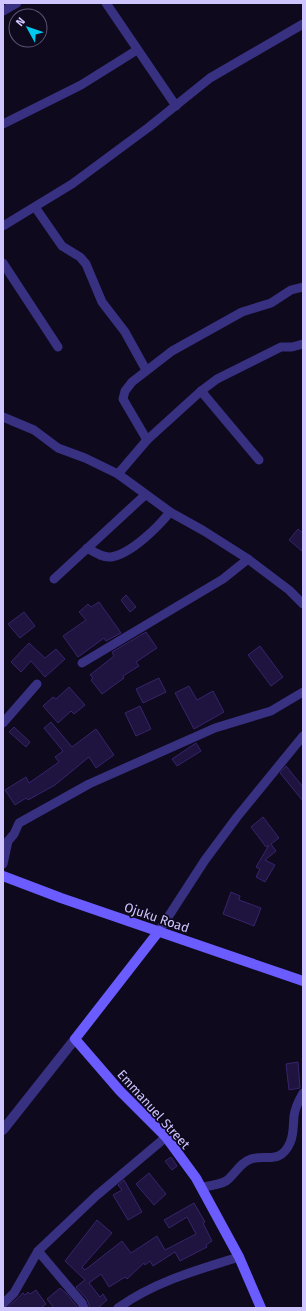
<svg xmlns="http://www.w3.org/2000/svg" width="306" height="1311" viewBox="0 0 306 1311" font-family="'Fira Sans',sans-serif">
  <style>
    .building { fill: #1f143f; stroke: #37246d }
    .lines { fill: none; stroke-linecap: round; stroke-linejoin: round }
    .minor { stroke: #383080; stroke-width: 9 }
    .tertiary { stroke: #383080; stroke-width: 10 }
    .secondary { stroke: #6a5cff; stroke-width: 10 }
    .labels { text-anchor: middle; stroke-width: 3.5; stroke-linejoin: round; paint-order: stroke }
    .street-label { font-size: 13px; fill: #cfc5ff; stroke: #0e091c }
  </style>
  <rect width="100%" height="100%" fill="#0e091c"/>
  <!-- building -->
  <g class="building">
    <polygon points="298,529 303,533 303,552 289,540"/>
    <polygon points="126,595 136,607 130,612 121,600"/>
    <polygon points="99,602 121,633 106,641 104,638 78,657 63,636 86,620 79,612 88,604 91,607"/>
    <polygon points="24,612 35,626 20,638 8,624"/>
    <polygon points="146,632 157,648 136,662 139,666 123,676 124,678 102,694 91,680 93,678 90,675 114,656 112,652"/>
    <polygon points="29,643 45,658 56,649 65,659 45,677 31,661 21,672 11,662"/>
    <polygon points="260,646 283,677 271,686 248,655"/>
    <polygon points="159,678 166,692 143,703 136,689"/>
    <polygon points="189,686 197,700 213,691 224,712 194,729 175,693"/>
    <polygon points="69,687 85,705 74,714 71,711 58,723 43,706 53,697 56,699"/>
    <polygon points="140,706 151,729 136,736 125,713"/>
    <polygon points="51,722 72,747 96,729 114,755 96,768 89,757 55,785 28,800 26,798 15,805 5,790 26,777 29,783 59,762 55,757 63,751 44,728"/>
    <polygon points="14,727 30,742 26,747 9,732"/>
    <polygon points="196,743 201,751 177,766 172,759"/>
    <polygon points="286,766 303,787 303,801 280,773"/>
    <polygon points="263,817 279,838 271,844 276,851 265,860 275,865 265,882 256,877 260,869 256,867 269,845 266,847 251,827"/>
    <polygon points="231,892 240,896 239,900 261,908 254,926 223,914"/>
    <polygon points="298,1062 300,1088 289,1090 286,1064"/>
    <polygon points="171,1157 177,1166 172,1170 165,1161"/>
    <polygon points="149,1173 166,1194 154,1205 136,1184"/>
    <polygon points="124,1180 142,1212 128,1220 113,1195 122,1190 118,1185"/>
    <polygon points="194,1203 205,1222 203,1223 212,1241 206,1245 207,1247 180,1261 175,1252 153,1266 150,1261 145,1265 144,1263 127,1279 125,1277 109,1287 101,1274 89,1283 100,1297 103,1294 107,1300 98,1308 90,1308 87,1299 76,1287 85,1280 65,1261 97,1220 112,1233 82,1267 85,1270 122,1241 131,1253 157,1236 165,1250 196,1234 187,1217 169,1228 164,1220"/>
    <polygon points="60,1288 67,1294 78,1308 54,1308 47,1299"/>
    <polygon points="36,1290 46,1304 41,1308 7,1308 23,1293 25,1295 28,1292 30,1294"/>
  </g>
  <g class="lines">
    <!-- minor -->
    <g class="minor">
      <polyline points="106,3 176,106"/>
      <polyline points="3,11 17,3"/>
      <polyline points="3,124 81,85 137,50"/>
      <polyline points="35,207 62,246 80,257 86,264 102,302 125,332 146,370"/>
      <polyline points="3,226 72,184 149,127 210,78 303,24"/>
      <polyline points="3,263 58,347"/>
      <polyline points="201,391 259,460"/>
      <polyline points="3,417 34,430 58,448 85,458 118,474 170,512 204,531 248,559 289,590 303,604"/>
      <polyline points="147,440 123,399 125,391 132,382 172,351 242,312 271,303 291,290 303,287"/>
      <polyline points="118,474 147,440 201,391 217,379 281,347 292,347 303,344"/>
      <path d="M87 548C94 552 103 558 111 557 131 554 158 527 170 512"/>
      <polyline points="54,579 145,495"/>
      <polyline points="82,663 223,579 248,559"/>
      <polyline points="3,723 37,684"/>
      <polyline points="3,864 8,841 14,834 19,823 89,784 215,728 271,711 303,692"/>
      <polyline points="159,931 205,860 237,817 303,736"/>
      <path d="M202 1187C209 1186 219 1185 226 1181 235 1175 239 1163 251 1159 266 1154 280 1165 290 1143 294 1134 293 1126 294 1116 295 1108 299 1100 303 1093"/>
      <polyline points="3,1304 14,1293 38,1251"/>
      <polyline points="84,1308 82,1303 38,1251 96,1196 166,1137"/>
      <path d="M118 1308C154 1282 197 1270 239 1257"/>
    </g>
    <!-- tertiary -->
    <polyline class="tertiary" points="3,1130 75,1039"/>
    <!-- secondary -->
    <g class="secondary">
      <polyline points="3,876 61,898 303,981"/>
      <polyline points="159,931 75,1039 120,1091 166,1137 196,1178 239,1257 261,1308"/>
    </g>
  </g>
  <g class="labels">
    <!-- street labels -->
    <g class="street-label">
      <text transform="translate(157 917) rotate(19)" y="5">Ojuku Road</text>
      <text transform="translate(154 1109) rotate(48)" y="5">Emmanuel Street</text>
    </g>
  </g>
  <!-- border -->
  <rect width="306" height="1311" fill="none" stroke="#cfc5ff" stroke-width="8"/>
  <!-- north arrow -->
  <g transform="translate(28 28) rotate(310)"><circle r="19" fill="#0e091c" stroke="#5b5477"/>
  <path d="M0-3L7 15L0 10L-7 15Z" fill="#00c9f0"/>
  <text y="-6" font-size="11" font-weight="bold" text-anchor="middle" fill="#cfc5ff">N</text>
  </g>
</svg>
